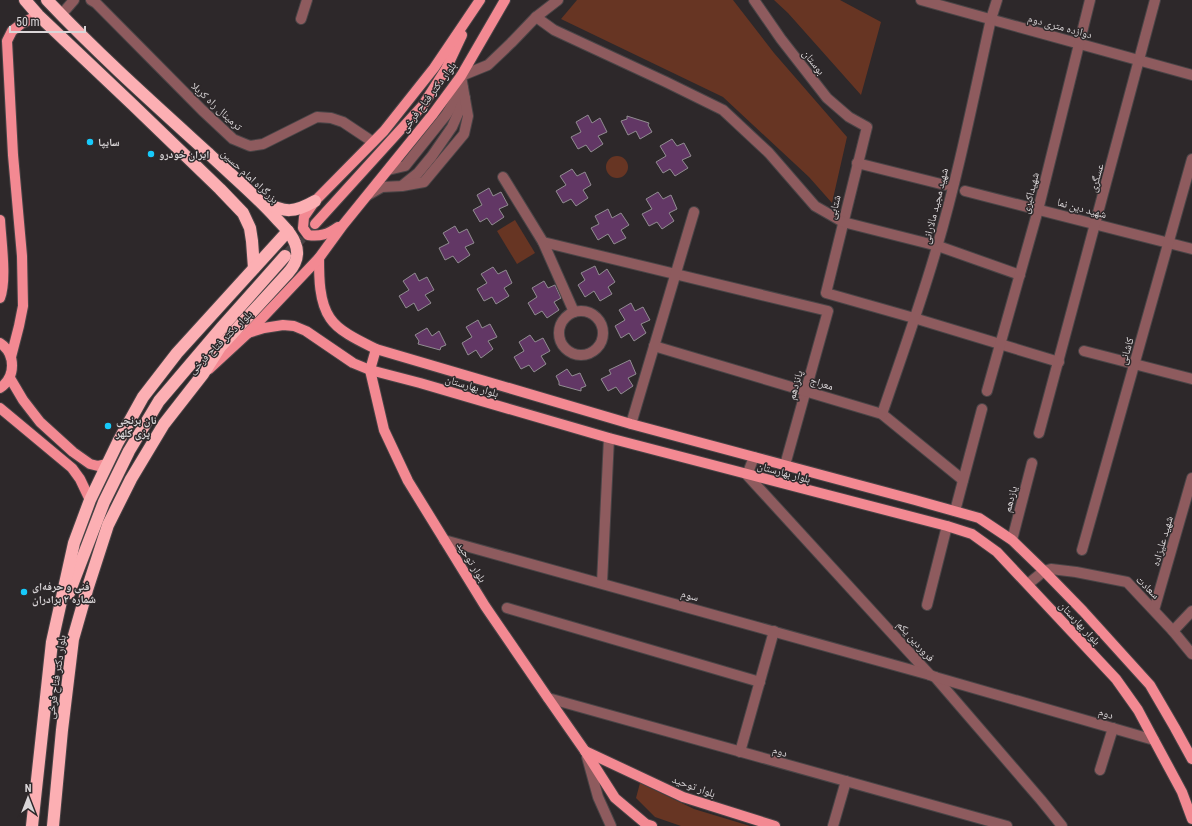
<svg xmlns="http://www.w3.org/2000/svg" width="1192" height="826" viewBox="0 0 1192 826" font-family="'Roboto Condensed','Noto Naskh Arabic',sans-serif">
  <style>
    .green { fill: #673523 }
    .building { fill: #623765; stroke: #918c91 }
    .lines { fill: none; stroke-linecap: round; stroke-linejoin: round }
    .major-tunnel { stroke: #474244; stroke-width: 10; stroke-dasharray: 10 5; stroke-linecap: butt }
    .minor-casing { stroke: #494446; stroke-width: 12 }
    .major-casing { stroke: #494446; stroke-width: 12 }
    .highway-casing { stroke: #494446; stroke-width: 14 }
    .minor { stroke: #8e5b5e; stroke-width: 10 }
    .major { stroke: #f38992; stroke-width: 10 }
    .highway { stroke: #fcafb3; stroke-width: 12 }
    .poi-dot { fill: #17cafb; stroke: #2d282a; stroke-width: 1.5 }
    .labels { text-anchor: middle; stroke-width: 3; stroke-linejoin: round; paint-order: stroke }
    .street-label { font-size: 11px; fill: #dad6d8; stroke: #2d282a }
    .poi-label { font-size: 11px; font-weight: bold; fill: #dad6d8; stroke: #2d282a; text-anchor: start }
  </style>
  <rect width="100%" height="100%" fill="#2d282a"/>
  <!-- green -->
  <g class="green">
    <polygon points="577,0 733,0 774,53 847,137 832,203 809,177 723,97 561,19"/>
    <polygon points="774,0 840,0 881,22 861,95 788,13"/>
    <circle cx="617" cy="167" r="11"/>
    <polygon points="515,220 535,253 517,264 497,231"/>
    <polygon points="640,783 694,809 750,826 681,826 655,817 636,798"/>
  </g>
  <!-- building -->
  <g class="building">
    <polygon points="588,115 592,123 600,118 607,132 598,136 603,144 591,152 586,145 578,149 571,137 581,132 576,122"/>
    <polygon points="627,116 649,123 648,125 652,132 640,139 636,131 628,135 621,121 627,119"/>
    <polygon points="672,139 677,146 684,143 691,156 682,160 688,168 675,176 670,169 663,173 656,162 666,156 660,146"/>
    <polygon points="572,169 577,176 585,172 591,185 583,190 588,198 576,206 571,199 563,203 556,191 566,185 560,176"/>
    <polygon points="489,188 493,196 501,192 508,205 499,209 504,217 492,225 487,218 480,222 473,210 482,205 477,195"/>
    <polygon points="658,192 663,199 671,195 677,209 669,213 674,221 662,229 657,222 649,226 642,214 652,209 646,199"/>
    <polygon points="608,209 612,218 621,213 629,225 621,230 626,238 614,244 608,234 598,240 591,228 599,224 595,216"/>
    <polygon points="455,226 459,233 467,229 474,243 465,247 470,255 458,263 453,256 445,260 439,248 449,243 443,233"/>
    <polygon points="595,266 599,275 607,269 615,282 608,287 612,294 600,301 594,291 585,297 578,285 585,280 581,273"/>
    <polygon points="493,267 498,274 506,270 512,283 504,288 509,296 496,304 492,297 484,301 477,289 487,283 481,274"/>
    <polygon points="415,273 419,281 427,277 434,290 425,295 431,303 418,311 414,303 406,308 399,296 409,290 403,281"/>
    <polygon points="544,281 548,288 555,285 561,298 554,302 559,310 547,318 542,311 535,315 528,303 537,297 532,288"/>
    <polygon points="631,303 635,311 643,307 650,320 641,324 646,333 634,341 629,333 621,338 615,326 625,320 619,310"/>
    <polygon points="478,320 482,328 490,324 497,337 488,341 493,349 481,358 476,350 468,355 462,343 472,337 466,327"/>
    <polygon points="427,328 432,336 439,331 446,345 441,347 440,350 418,344 419,341 415,335"/>
    <polygon points="530,335 535,342 543,338 550,351 541,356 546,364 534,372 529,365 521,369 514,357 524,351 519,342"/>
    <polygon points="630,360 636,374 628,378 633,386 621,394 616,387 608,391 601,379 611,374 609,370"/>
    <polygon points="567,369 572,376 580,373 586,386 581,388 581,391 559,385 559,382 556,376"/>
  </g>
  <g class="lines">
    <!-- major-tunnel -->
    <polyline class="major-tunnel" points="285,256 315,224"/>
    <!-- minor casing -->
    <g class="minor-casing">
      <g id="minor">
        <polyline points="91,0 96,3 202,110 233,139 250,146 263,144 317,117 331,118 343,122 373,142"/>
        <polyline points="754,0 781,39 827,98 849,117 867,127 826,293 914,318 1059,362"/>
        <polyline points="921,0 1192,75"/>
        <polyline points="61,15 74,0"/>
        <polyline points="536,17 554,30 666,82 723,110 769,153 815,206 843,222 938,246 1020,275"/>
        <polyline points="301,19 307,0"/>
        <polyline points="857,163 945,185"/>
        <polyline points="388,170 405,166 446,115 463,88"/>
        <polyline points="503,177 543,242 828,311 785,465"/>
        <polyline points="403,185 418,173 432,156 452,127 465,98"/>
        <polyline points="965,191 1192,249"/>
        <polyline points="368,195 382,187 402,186 424,182 464,134 468,116 461,76 488,65 511,43 536,17 558,0"/>
        <polyline points="543,242 574,312"/>
        <circle cx="581" cy="333" r="22"/>
        <polyline points="654,346 882,414 963,480"/>
        <polyline points="1084,351 1192,379"/>
        <polyline points="987,391 1038,210 1090,0"/>
        <path d="M882 414C901 358 921 303 937 247 959 172 974 95 991 19L997 0"/>
        <polyline points="631,424 694,212"/>
        <polyline points="1039,433 1155,0"/>
        <polyline points="754,457 747,475 930,675 935,677 1041,800 1062,826"/>
        <polyline points="955,511 982,409"/>
        <polyline points="444,540 930,675"/>
        <polyline points="1012,540 1032,463"/>
        <polyline points="1082,550 1192,159"/>
        <polyline points="602,583 609,438"/>
        <polyline points="1028,584 1044,571 1051,569 1076,572 1127,582 1173,631 1192,654"/>
        <polyline points="927,605 947,526"/>
        <polyline points="507,608 760,682"/>
        <polyline points="1154,610 1192,478"/>
        <polyline points="1173,631 1192,611"/>
        <polyline points="935,677 1154,740"/>
        <polyline points="548,698 1007,826"/>
        <polyline points="740,752 774,631"/>
        <polyline points="587,757 598,797 611,826"/>
        <polyline points="1100,770 1113,728"/>
        <polyline points="833,826 846,781"/>
      </g>
    </g>
    <!-- major casing -->
    <g class="major-casing">
      <g id="major">
        <path d="M0 220C1 240 7 280 0 298"/>
        <polyline points="315,224 423,105 446,69 462,35"/>
        <path d="M338 227C328 234 320 237 308 235L303 228 304 217 315 201 384 131 434 68 480 0"/>
        <path d="M319 258C319 277 319 302 330 318 339 332 362 342 376 349L631 424 915 500 979 518 1012 540 1044 571 1083 611 1150 685 1175 728 1192 759"/>
        <polyline points="248,333 264,328 283,325 294,326 306,331 353,363 370,370 420,383 609,438 947,526 972,534 997,552 1116,679 1138,710 1154,740 1182,792 1192,819"/>
        <path d="M0 343C16 354 16 377 0 388"/>
        <polyline points="376,349 370,370 384,430 408,481 485,606 548,698 585,751 615,798 646,824 652,826"/>
        <polyline points="11,357 19,326 23,306 22,256 13,155 7,41 12,31 21,24 38,15"/>
        <polyline points="209,369 248,333 319,258 343,225 433,114 461,76 505,0"/>
        <polyline points="10,378 23,400 40,422 73,452 90,464 98,466 107,464"/>
        <polyline points="0,408 72,468 80,479 90,500"/>
        <polyline points="585,751 683,797 775,826"/>
      </g>
    </g>
    <!-- highway casing -->
    <g class="highway-casing">
      <g id="highway">
        <polyline points="25,0 38,15 133,105 220,189 243,213 250,228 252,241 254,268"/>
        <path d="M47 0C98 54 154 104 209 154 231 175 254 194 275 217 282 225 291 232 295 243 300 255 296 264 288 273L220 347 203 374 164 424 131 479 108 525 87 590 73 639 62 730 53 826"/>
        <path d="M264 202C285 213 294 213 315 201"/>
        <polyline points="69,593 104,502 129,451 159,401 222,327 285,256"/>
        <polyline points="32,826 52,642 74,543 90,500 118,442 143,397 177,353 288,231"/>
      </g>
    </g>
    <!-- minor -->
    <use href="#minor" class="minor"/>
    <!-- major -->
    <use href="#major" class="major"/>
    <!-- highway -->
    <use href="#highway" class="highway"/>
  </g>
  <!-- markers -->
  <g class="poi-dot">
    <circle cx="90" cy="142" r="4"/>
    <circle cx="151" cy="154" r="4"/>
    <circle cx="108" cy="426" r="4"/>
    <circle cx="24" cy="592" r="4"/>
  </g>
  <g class="labels">
    <!-- street labels -->
    <g class="street-label">
      <text transform="translate(1060 26) rotate(15)" y="4">دوازده متری دوم</text>
      <text transform="translate(814 62) rotate(52)" y="4">بوستان</text>
      <text transform="translate(428 97) rotate(-53)" y="4">بلوار دکتر فتاح فرخی</text>
      <text transform="translate(217 106) rotate(43)" y="4">ترمینال راه کربلا</text>
      <text transform="translate(250 176) rotate(43)" y="4">بزرگراه امام حسین</text>
      <text transform="translate(1096 178) rotate(-75)" y="4">عسگری</text>
      <text transform="translate(1030 193) rotate(-76)" y="4">شهیداکبری</text>
      <text transform="translate(935 206) rotate(-76)" y="4">شهید مجید مالارانی</text>
      <text transform="translate(834 207) rotate(-76)" y="4">شتابی</text>
      <text transform="translate(1082 208) rotate(15)" y="4">شهید دین نما</text>
      <text transform="translate(220 342) rotate(-45)" y="4">بلوار دکتر فتاح فرخی</text>
      <text transform="translate(1126 351) rotate(-74)" y="4">کاشانی</text>
      <text transform="translate(822 383) rotate(17)" y="4">معراج</text>
      <text transform="translate(795 385) rotate(-74)" y="4">پانزدهم</text>
      <text transform="translate(472 386) rotate(16)" y="4">بلوار بهارستان</text>
      <text transform="translate(784 472) rotate(15)" y="4">بلوار بهارستان</text>
      <text transform="translate(1010 499) rotate(-75)" y="4">یازدهم</text>
      <text transform="translate(1162 541) rotate(-74)" y="4">شهید علیزاده</text>
      <text transform="translate(472 562) rotate(58)" y="4">بلوار توحید</text>
      <text transform="translate(1148 587) rotate(44)" y="4">سعادت</text>
      <text transform="translate(690 595) rotate(16)" y="4">سوم</text>
      <text transform="translate(1080 623) rotate(47)" y="4">بلوار بهارستان</text>
      <text transform="translate(916 641) rotate(48)" y="4">فروردین یکم</text>
      <text transform="translate(56 677) rotate(-82)" y="4">بلوار دکتر فتاح فرخی</text>
      <text transform="translate(1106 713) rotate(16)" y="4">دوم</text>
      <text transform="translate(780 751) rotate(16)" y="4">دوم</text>
      <text transform="translate(694 786) rotate(20)" y="4">بلوار توحید</text>
    </g>
    <!-- poi labels -->
    <g class="poi-label">
      <text x="98" y="146">سایپا</text>
      <text x="159" y="158">ایران خودرو</text>
      <text x="116" y="424">نان برنجی<tspan x="116" dy="13">پزی کلهر</tspan></text>
      <text x="32" y="590">فنی و حرفه‌ای<tspan x="32" dy="13">شماره ۲ برادران</tspan></text>
    </g>
  </g>
  <!-- north arrow -->
  <g transform="translate(28 798)" stroke="#2d282a" stroke-width="3" paint-order="stroke">
  <path d="M0-3L7 15L0 10L-7 15Z" fill="#dad6d8"/>
  <text y="-6" font-size="11" font-weight="bold" text-anchor="middle" fill="#dad6d8">N</text>
  </g>
  <!-- scale -->
  <path d="M10 26v6h75v-6" fill="none" stroke="#dad6d8" stroke-width="2"/>
  <text x="16" y="26" font-size="12" fill="#dad6d8" stroke="#2d282a" stroke-width="3" paint-order="stroke">50 m</text>
</svg>
